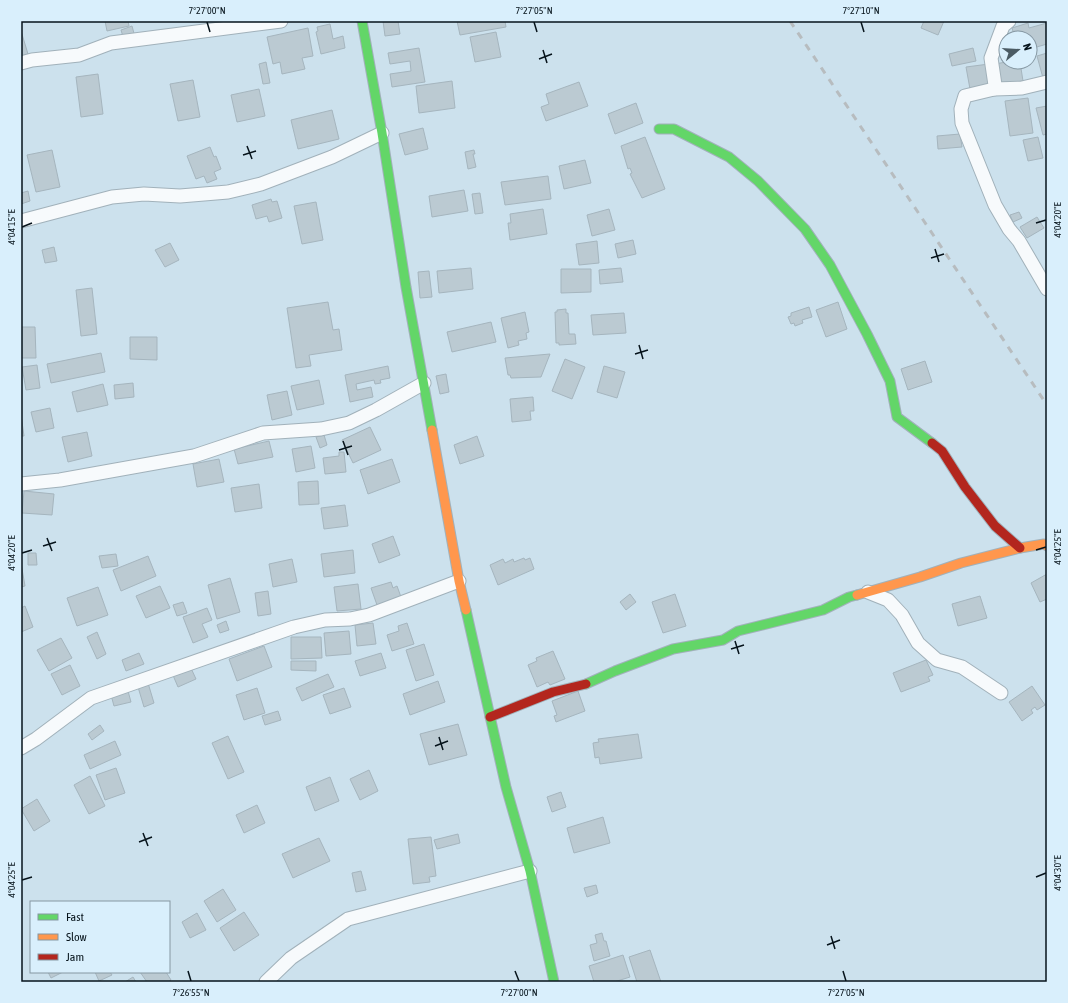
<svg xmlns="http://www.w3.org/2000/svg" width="1068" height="1003" viewBox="0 0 1068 1003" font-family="'Asap Condensed',sans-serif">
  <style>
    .building { fill: #bbcad2; stroke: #a5b5be }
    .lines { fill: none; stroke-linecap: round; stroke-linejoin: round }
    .street-casing { stroke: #a1b1ba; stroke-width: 15 }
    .fast-casing { stroke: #a1b1ba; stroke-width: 11 }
    .slow-casing { stroke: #a1b1ba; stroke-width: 11 }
    .jam-casing { stroke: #a1b1ba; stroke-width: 11 }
    .street { stroke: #f7fafc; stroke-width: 13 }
    .fast { stroke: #63d668; stroke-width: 9 }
    .slow { stroke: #ff974d; stroke-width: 9 }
    .jam { stroke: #b3261e; stroke-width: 9 }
    .rail { stroke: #b7bcbf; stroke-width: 3; stroke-dasharray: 7 7; stroke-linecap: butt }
    .ticks { fill: none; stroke: #06131b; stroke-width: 1.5 }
    .neatline { fill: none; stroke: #06131b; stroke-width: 1.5 }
    .ticks-label { font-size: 10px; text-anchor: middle; fill: #06131b }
  </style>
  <rect width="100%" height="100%" fill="#cce1ed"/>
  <!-- building -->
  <g class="building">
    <polygon points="105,21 128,21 129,26 107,31"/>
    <polygon points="383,21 398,21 400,34 385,36"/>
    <polygon points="457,21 505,21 506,27 460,35"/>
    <polygon points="924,21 944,21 938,35 921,28"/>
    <polygon points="1028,23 1029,28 1047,23 1047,44 1030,49 1030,38 1015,38 1012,28"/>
    <polygon points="330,24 333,39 343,36 345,48 321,54 316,32 318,31 317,27"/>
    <polygon points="132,26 135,37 124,40 121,30"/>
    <polygon points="308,28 313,56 302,58 305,69 282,74 280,62 273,64 267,37"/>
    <polygon points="21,31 28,54 21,56"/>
    <polygon points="496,32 501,57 475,62 470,37"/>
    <polygon points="419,48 425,82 392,87 390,74 411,71 410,61 390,64 388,53"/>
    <polygon points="973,48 976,61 952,66 949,54"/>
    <polygon points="1047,53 1047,77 1043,78 1037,56"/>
    <polygon points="266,62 270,83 263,84 259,64"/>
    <polygon points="1006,62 1020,62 1023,81 998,84 995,64"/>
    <polygon points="989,64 992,85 970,89 966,67"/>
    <polygon points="98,74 103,114 81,117 76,77"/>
    <polygon points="193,80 200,117 178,121 170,84"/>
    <polygon points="452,81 455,108 419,113 416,86"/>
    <polygon points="579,82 588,106 546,121 541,107 549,104 546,94"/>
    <polygon points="259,89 265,116 237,122 231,95"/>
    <polygon points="1028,98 1033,133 1010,136 1005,101"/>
    <polygon points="636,103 643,123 615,134 608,114"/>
    <polygon points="1047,106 1047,134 1043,135 1036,108"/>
    <polygon points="332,110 339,139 298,149 291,120"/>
    <polygon points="423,128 428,149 405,155 399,134"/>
    <polygon points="960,134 962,147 938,149 937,136"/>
    <polygon points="645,137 665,189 642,198 630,174 632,173 630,168 628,169 621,146"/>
    <polygon points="1038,137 1043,158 1028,161 1023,140"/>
    <polygon points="210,147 214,157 216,156 221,169 214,172 217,179 207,183 204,176 196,179 187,156"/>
    <polygon points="52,150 60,187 36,192 27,155"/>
    <polygon points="474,150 475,154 473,154 476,167 468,169 465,152"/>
    <polygon points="585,160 591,183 564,189 559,166"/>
    <polygon points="548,176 551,199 505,205 501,182"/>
    <polygon points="464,190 468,211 432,217 429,196"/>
    <polygon points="28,191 30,201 21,204 21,193"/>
    <polygon points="480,193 483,213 475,214 472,194"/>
    <polygon points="271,199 272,202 277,201 282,218 269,222 267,216 256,219 252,205"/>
    <polygon points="316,202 323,240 302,244 294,206"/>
    <polygon points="543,209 547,234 510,240 508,223 511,223 510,214"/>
    <polygon points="609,209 615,230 592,236 587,215"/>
    <polygon points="1019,212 1022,218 1013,222 1010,215"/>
    <polygon points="1037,217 1044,228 1027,238 1020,227"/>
    <polygon points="633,240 636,254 618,258 615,244"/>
    <polygon points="597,241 599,263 579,265 576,244"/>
    <polygon points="170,243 179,260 165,267 155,250"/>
    <polygon points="54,247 57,261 45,263 42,250"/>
    <polygon points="471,268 473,289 439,293 437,271"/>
    <polygon points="621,268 623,282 600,284 599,270"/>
    <polygon points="561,269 591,269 591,292 561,293"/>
    <polygon points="429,271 432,297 420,298 418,272"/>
    <polygon points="92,288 97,334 81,336 76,290"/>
    <polygon points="328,302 333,330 339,329 342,350 309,355 311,366 296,368 287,308"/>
    <polygon points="838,302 847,329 826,337 816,310"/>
    <polygon points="809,307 812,317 802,320 803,323 795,326 794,323 791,324 788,317 791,316 791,313"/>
    <polygon points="566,309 566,313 568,313 569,334 575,334 576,344 559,345 559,343 556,343 555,312 557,312 557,310"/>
    <polygon points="525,312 529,332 526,333 527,339 518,341 519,345 508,348 501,318"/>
    <polygon points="624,313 626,333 593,335 591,315"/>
    <polygon points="491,322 496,342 452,352 447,332"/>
    <polygon points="21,327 35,327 36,358 21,358"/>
    <polygon points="130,337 157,337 157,360 130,359"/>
    <polygon points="101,353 105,372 51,383 47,364"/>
    <polygon points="550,354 541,377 511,378 510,375 508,375 505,358"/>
    <polygon points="565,359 585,367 572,399 552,391"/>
    <polygon points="925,361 932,382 908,390 901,369"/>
    <polygon points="37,365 40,388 26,390 22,367"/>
    <polygon points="388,366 390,378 380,380 381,383 375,384 374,380 356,384 357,390 371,387 373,397 350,402 345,375"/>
    <polygon points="604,366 625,372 617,398 597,392"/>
    <polygon points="446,374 449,392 440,394 436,376"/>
    <polygon points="319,380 324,404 297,410 291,386"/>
    <polygon points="133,383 134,397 115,399 114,385"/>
    <polygon points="103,384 108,405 77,412 72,392"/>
    <polygon points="287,391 292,415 272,420 267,395"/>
    <polygon points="533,397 534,411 530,411 531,420 512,422 510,399"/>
    <polygon points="50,408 54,428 36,432 31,412"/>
    <polygon points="21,415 24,436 21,436"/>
    <polygon points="370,427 381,450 353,463 342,440"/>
    <polygon points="87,432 92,456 68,462 62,437"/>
    <polygon points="324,435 327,445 320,448 316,437"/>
    <polygon points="477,436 484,456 460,464 454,445"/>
    <polygon points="269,441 273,457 238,464 234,449"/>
    <polygon points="311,446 315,468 296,472 292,449"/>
    <polygon points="339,452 344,452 346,472 325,474 323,458 339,456"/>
    <polygon points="219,459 224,482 197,487 193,464"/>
    <polygon points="392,459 400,482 368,494 360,470"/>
    <polygon points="318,481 319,504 299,505 298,482"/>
    <polygon points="259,484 262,508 235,512 231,488"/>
    <polygon points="24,491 54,494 52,515 22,513"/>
    <polygon points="345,505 348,526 324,529 321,508"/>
    <polygon points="393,536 400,555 379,563 372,544"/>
    <polygon points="353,550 355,573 324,577 321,554"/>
    <polygon points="28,553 36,553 37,565 28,565"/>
    <polygon points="116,554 118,566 102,568 99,556"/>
    <polygon points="148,556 156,576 121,591 113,570"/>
    <polygon points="524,558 525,560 530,558 534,569 498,585 490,565 503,559 505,563 513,559 514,562"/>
    <polygon points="292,559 297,582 273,587 269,564"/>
    <polygon points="21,563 25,586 21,587"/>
    <polygon points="1047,574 1047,599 1040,602 1031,583"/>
    <polygon points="230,578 240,612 217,619 208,585"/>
    <polygon points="391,582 393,588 397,586 401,597 377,605 371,588"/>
    <polygon points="358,584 361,609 337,611 334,587"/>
    <polygon points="160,586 170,608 146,618 136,596"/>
    <polygon points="98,587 108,615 77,626 67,598"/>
    <polygon points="268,591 271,614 258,616 255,593"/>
    <polygon points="630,594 636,602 626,610 620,602"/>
    <polygon points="675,594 686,626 663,633 652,602"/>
    <polygon points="980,596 987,618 958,626 952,604"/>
    <polygon points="183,602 187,613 177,616 173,605"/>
    <polygon points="25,606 33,627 21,632 21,608"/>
    <polygon points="207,608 212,620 202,624 208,637 193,643 183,617"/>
    <polygon points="226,621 229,630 220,633 217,625"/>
    <polygon points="373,623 376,644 357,646 355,625"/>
    <polygon points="407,623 414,644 392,651 387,635 399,631 398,626"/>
    <polygon points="349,631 351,654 326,656 324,633"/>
    <polygon points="97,632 106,654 97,659 87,637"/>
    <polygon points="291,637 321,637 322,658 291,659"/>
    <polygon points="61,638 72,658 49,671 37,650"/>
    <polygon points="424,644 434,675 416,681 406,650"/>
    <polygon points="264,646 272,667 237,681 229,659"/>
    <polygon points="553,651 565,679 550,685 548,682 537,687 528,665 537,661 536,658"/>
    <polygon points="139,653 144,664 126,671 122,660"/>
    <polygon points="381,653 386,668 360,676 355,661"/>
    <polygon points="926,660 933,675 928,677 930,681 901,692 893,673"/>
    <polygon points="291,661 316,661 316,671 291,670"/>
    <polygon points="70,665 80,686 62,695 51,674"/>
    <polygon points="190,666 196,679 178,687 172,673"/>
    <polygon points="328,674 334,687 302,701 296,688"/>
    <polygon points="438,681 445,702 410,715 403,694"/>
    <polygon points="148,683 154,703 144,707 138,687"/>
    <polygon points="1032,686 1045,705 1037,710 1035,707 1031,710 1033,713 1022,721 1009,702"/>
    <polygon points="257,688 265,713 244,720 236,695"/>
    <polygon points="344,688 351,707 330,714 323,695"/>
    <polygon points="128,691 131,702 114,706 111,695"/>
    <polygon points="578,691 585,711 556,722 554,716 557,715 552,701"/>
    <polygon points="278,711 281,720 265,725 262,716"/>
    <polygon points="458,724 467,755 429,765 420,734"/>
    <polygon points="100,725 104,731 92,740 88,734"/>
    <polygon points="638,734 642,758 600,764 599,757 595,758 593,743 599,742 598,739"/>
    <polygon points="228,736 244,772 228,779 212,743"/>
    <polygon points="115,741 121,755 90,769 84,755"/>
    <polygon points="116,768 125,793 105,800 96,775"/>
    <polygon points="369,770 378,791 360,800 350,779"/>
    <polygon points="90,776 105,806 89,814 74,785"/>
    <polygon points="330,777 339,801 315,811 306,787"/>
    <polygon points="561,792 566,807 552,812 547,797"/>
    <polygon points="37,799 50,821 34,831 21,809"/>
    <polygon points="257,805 265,823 244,833 236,815"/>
    <polygon points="603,817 610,843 574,853 567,828"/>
    <polygon points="458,834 460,843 437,849 434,840"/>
    <polygon points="431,837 436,876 429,877 430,882 413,884 408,839"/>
    <polygon points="319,838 330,861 293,878 282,854"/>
    <polygon points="361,871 366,890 356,892 352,873"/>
    <polygon points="596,885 598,893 587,897 584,888"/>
    <polygon points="223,889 236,910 217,922 204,901"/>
    <polygon points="244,912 259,935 234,951 220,928"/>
    <polygon points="197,913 206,930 190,938 182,922"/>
    <polygon points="602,933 604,941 606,941 610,956 594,961 590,945 597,943 595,935"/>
    <polygon points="650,950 661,982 637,982 629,957"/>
    <polygon points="623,955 630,977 614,982 594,982 589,966"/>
    <polygon points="48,972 63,972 51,978"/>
    <polygon points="95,972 110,972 112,975 99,981"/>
    <polygon points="140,972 166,972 171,980 168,982 147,982"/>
    <polygon points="133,977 136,982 125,982"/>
  </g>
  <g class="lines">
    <!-- street casing -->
    <g class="street-casing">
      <g id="street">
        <polyline points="21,63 32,60 79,55 111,43 281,21"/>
        <polyline points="1047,82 1022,88 994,89 965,96 961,109 962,123 995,205 1009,229 1019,241 1047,289"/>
        <polyline points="994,89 995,85 991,58 1003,26 1009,21"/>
        <polyline points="21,221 112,197 144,194 180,196 228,192 261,184 332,157 382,133"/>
        <polyline points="21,484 60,480 194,456 263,433 321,429 349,423 376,410 424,383"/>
        <polyline points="868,592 888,600 902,615 918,643 937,660 962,667 1001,693"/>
        <polyline points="21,748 36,739 91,698 294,627 325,620 350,619 369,615 459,581"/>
        <polyline points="266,982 291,958 348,919 530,871"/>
      </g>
    </g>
    <!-- fast casing -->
    <g class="fast-casing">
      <g id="fast">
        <polyline points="362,21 382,133 406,287 432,430"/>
        <polyline points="659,129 674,129 729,157 758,181 805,229 830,265 867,334 890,381 897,417 932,443"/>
        <polyline points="466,610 506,787 530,871 554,982"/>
        <polyline points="586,684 615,671 673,649 723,640 738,631 823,610 849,597 857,595"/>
      </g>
    </g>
    <!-- slow casing -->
    <g class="slow-casing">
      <g id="slow">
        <polyline points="432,430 459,581 466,610"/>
        <polyline points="857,595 920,577 961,563 1020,548 1044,544 1047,546"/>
      </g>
    </g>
    <!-- jam casing -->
    <g class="jam-casing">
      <g id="jam">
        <polyline points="932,443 942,451 965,487 995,526 1020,548"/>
        <polyline points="490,717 553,692 586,684"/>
      </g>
    </g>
    <!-- street -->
    <use href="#street" class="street"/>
    <!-- fast -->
    <use href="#fast" class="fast"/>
    <!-- slow -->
    <use href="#slow" class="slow"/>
    <!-- jam -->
    <use href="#jam" class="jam"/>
    <!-- rail -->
    <polyline class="rail" points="790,21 1047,405"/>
  </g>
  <!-- ticks -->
  <path class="ticks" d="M207 22 210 32M534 22 537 32M861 22 864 32M543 50 547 63M539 59 552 54M247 146 252 159M243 155 256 151M1036 223 1046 220M22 227 32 223M935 249 939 262M931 258 944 254M639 345 643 359M635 354 648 350M343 441 348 455M339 450 352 446M47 538 52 551M43 546 56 542M1036 550 1046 547M22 553 32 550M735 641 739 654M731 649 744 645M439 737 443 750M435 746 448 741M143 833 148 846M139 842 152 837M1036 877 1046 873M22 880 32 877M831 936 835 949M827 945 840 940M188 971 191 981M515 971 519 981M843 971 846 981"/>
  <!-- border -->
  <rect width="1068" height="1003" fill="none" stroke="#d9effc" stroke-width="44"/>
  <!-- legend -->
  <rect x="30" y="901" width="140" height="72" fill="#d9effc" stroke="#8597a2"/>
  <rect x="38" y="914" width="20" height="6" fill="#63d668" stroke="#8597a2"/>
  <text x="66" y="921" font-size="12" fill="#06131b">Fast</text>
  <rect x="38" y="934" width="20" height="6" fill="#ff974d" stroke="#8597a2"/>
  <text x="66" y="941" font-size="12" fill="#06131b">Slow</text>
  <rect x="38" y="954" width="20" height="6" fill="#b3261e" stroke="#8597a2"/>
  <text x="66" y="961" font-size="12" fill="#06131b">Jam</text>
  <!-- north arrow -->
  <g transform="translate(1018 50) rotate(72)"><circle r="19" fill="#d9effc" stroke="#8597a2"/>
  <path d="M0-3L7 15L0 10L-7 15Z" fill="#4b5b64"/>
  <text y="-6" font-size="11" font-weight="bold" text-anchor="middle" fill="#06131b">N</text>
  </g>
  <rect x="22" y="22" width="1024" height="959" class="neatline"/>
  <g class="ticks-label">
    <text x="207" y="14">7°27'00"N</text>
    <text x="534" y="14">7°27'05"N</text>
    <text x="861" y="14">7°27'10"N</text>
    <text transform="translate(1057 220) rotate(-90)" y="4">4°04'20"E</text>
    <text transform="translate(11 227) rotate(-90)" y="4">4°04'15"E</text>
    <text transform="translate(1057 547) rotate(-90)" y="4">4°04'25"E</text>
    <text transform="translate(11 553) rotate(-90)" y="4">4°04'20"E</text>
    <text transform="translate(1057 873) rotate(-90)" y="4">4°04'30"E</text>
    <text transform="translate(11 880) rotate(-90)" y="4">4°04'25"E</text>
    <text x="191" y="996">7°26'55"N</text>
    <text x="519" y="996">7°27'00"N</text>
    <text x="846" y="996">7°27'05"N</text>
  </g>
</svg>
